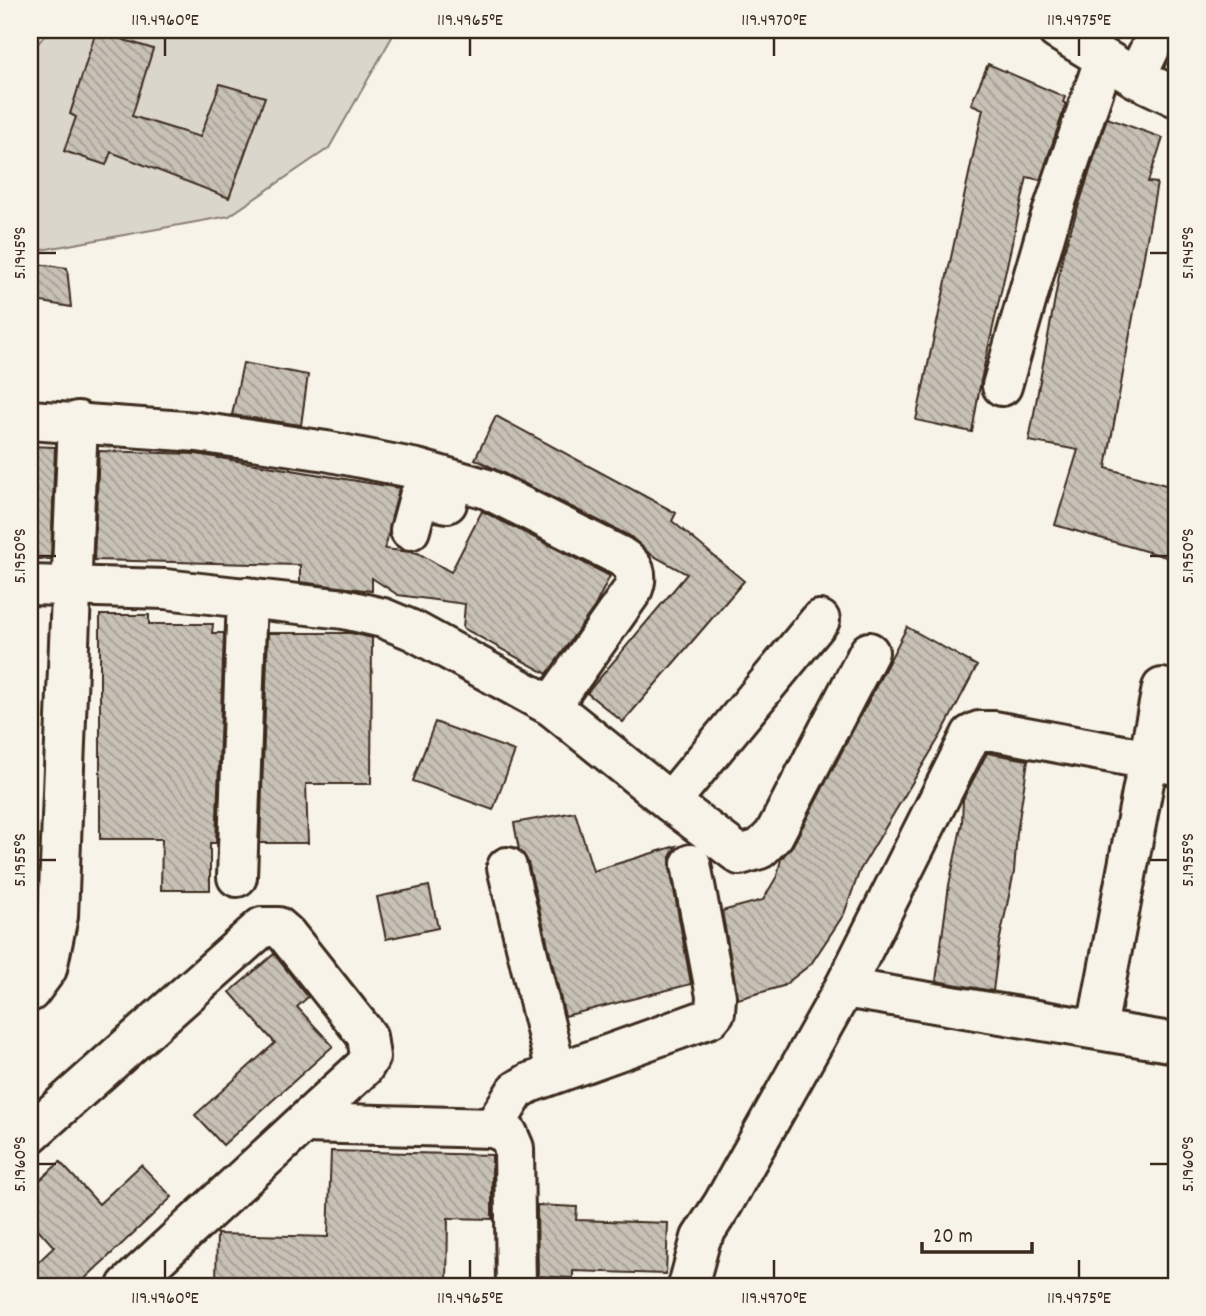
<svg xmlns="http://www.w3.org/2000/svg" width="1206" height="1316" viewBox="0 0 1206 1316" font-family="Dekko,sans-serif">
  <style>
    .green { fill: #dbd6cb; stroke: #8b8074; stroke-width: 2 }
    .building { fill: url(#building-back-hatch); stroke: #3b2a1e; stroke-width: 2 }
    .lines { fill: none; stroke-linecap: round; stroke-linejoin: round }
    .street-casing { stroke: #3b2a1e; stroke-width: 44 }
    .street { stroke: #f7f3e8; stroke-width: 38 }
    .ticks { fill: none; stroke: #3b2a1e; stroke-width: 2.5 }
    .neatline { fill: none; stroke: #3b2a1e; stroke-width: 2.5 }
    .ticks-label { font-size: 18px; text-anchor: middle; fill: #3b2a1e }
  </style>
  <defs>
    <pattern id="building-back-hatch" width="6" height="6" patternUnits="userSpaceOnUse" patternTransform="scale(1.75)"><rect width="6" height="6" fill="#c8c1b6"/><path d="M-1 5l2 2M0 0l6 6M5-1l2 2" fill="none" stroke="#a49d93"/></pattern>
  </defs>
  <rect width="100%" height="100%" fill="#f7f3e8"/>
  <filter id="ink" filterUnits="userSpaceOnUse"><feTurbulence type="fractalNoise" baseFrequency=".0143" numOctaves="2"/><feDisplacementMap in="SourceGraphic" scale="14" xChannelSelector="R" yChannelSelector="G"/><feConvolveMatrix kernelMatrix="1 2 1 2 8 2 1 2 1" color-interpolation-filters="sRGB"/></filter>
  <g filter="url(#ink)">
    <!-- green -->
    <polygon class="green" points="49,30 384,30 392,37 329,148 229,216 30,252 30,53"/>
    <!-- building -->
    <g class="building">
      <polygon points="96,31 153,49 132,116 200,137 220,84 265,97 229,198 111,152 106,165 64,151 76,117 70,114"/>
      <polygon points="988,64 1065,97 1063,102 1066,104 1040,180 1027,177 981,380 972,432 916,420 983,109 971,104"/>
      <polygon points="1107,118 1163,138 1148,182 1157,183 1106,468 1176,488 1176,521 1166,557 1055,525 1078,450 1029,441 1063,254"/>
      <polygon points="30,263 67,268 71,307 30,300"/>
      <polygon points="243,363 308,375 301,425 232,415"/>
      <polygon points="496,416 676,513 672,521 744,581 623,722 587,693 687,574 650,554 630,536 475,459"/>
      <polygon points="30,446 55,447 51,559 30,559"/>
      <polygon points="99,451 196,454 399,488 385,549 418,553 451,572 482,511 610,576 595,606 547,674 463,628 465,604 398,595 372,578 372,591 300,582 300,565 94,560"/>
      <polygon points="100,615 149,615 149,624 213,624 212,633 224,633 216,843 210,843 210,890 161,890 162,839 100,839"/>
      <polygon points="907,627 977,666 942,733 860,870 844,914 811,964 783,986 738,999 722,911 763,900 777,876 781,859 793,845"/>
      <polygon points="268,633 351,633 372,638 371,784 306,784 308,843 260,843"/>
      <polygon points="435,722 515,751 493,810 413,781"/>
      <polygon points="987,753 1028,760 1017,833 1014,872 999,943 993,991 936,981 949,885 962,823 963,799"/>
      <polygon points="575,812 593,871 676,846 670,857 670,868 691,984 565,1016 528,862 519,850 514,823"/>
      <polygon points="429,886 438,928 386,939 377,897"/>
      <polygon points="274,954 308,997 297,1007 333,1046 223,1145 195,1115 275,1043 230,992"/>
      <polygon points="331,1151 492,1155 492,1219 448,1218 447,1286 216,1282 217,1234 328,1237"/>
      <polygon points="60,1162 99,1204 141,1165 172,1197 77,1286 30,1286 30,1270 54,1247 30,1220 30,1189"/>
      <polygon points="537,1205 577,1207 576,1220 668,1223 666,1274 573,1271 573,1278 538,1276"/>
    </g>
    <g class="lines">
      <!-- street casing -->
      <g class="street-casing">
        <g id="street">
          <polyline points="1057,30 1136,78 1159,30"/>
          <polyline points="1136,78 1176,97"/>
          <polyline points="1002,386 1048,225 1104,60"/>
          <path d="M30 420 198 432 326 451 417 469 487 489 620 556C635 565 639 575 632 591L551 706"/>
          <polyline points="410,530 419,497 447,503 452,481"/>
          <polyline points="30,585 165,589 344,609 383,618 414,631 551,706 670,802 820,620"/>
          <polyline points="670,802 740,855 760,849 774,835 869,652"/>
          <polyline points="507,867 556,1071"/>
          <polyline points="237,877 247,597"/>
          <polyline points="844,988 1176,1043"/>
          <polyline points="30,992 47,969 58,916 78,421"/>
          <polyline points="1097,1028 1162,688"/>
          <polyline points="304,1123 493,1128 508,1134 514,1148 516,1286"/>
          <polyline points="493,1128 516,1091 529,1083 710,1018 715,1012 716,996 691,864"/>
          <polyline points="30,1134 262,927 278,927 286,934 367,1036 370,1057 364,1067 127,1286"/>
          <polyline points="688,1286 701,1238 723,1204 844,988 971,735 979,731 994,731 1176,765"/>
        </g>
      </g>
      <!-- street -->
      <use href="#street" class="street"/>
    </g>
  </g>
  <!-- ticks -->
  <path class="ticks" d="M165 38V56M470 38V56M774 38V56M1079 38V56M38 253H56M1150 253H1168M38 556H56M1150 556H1168M38 860H56M1150 860H1168M38 1164H56M1150 1164H1168M165 1260V1278M470 1260V1278M774 1260V1278M1079 1260V1278"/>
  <!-- margin -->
  <rect width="1206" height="1316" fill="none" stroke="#f7f3e8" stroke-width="77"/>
  <!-- scale -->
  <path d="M922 1242v10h110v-10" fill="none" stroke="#3b2a1e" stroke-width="3.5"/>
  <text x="933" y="1242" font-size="21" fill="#3b2a1e" stroke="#f7f3e8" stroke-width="5" paint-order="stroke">20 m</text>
  <rect x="38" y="38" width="1130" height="1240" class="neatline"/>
  <g class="ticks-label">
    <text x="165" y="25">119.4960°E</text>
    <text x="470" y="25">119.4965°E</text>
    <text x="774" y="25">119.4970°E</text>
    <text x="1079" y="25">119.4975°E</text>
    <text transform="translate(19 253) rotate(-90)" y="6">5.1945°S</text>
    <text transform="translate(1187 253) rotate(-90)" y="6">5.1945°S</text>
    <text transform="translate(19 556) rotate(-90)" y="6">5.1950°S</text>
    <text transform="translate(1187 556) rotate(-90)" y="6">5.1950°S</text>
    <text transform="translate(19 860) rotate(-90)" y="6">5.1955°S</text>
    <text transform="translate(1187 860) rotate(-90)" y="6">5.1955°S</text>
    <text transform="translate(19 1164) rotate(-90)" y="6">5.1960°S</text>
    <text transform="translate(1187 1164) rotate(-90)" y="6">5.1960°S</text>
    <text x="165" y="1303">119.4960°E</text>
    <text x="470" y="1303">119.4965°E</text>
    <text x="774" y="1303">119.4970°E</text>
    <text x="1079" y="1303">119.4975°E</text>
  </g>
</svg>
